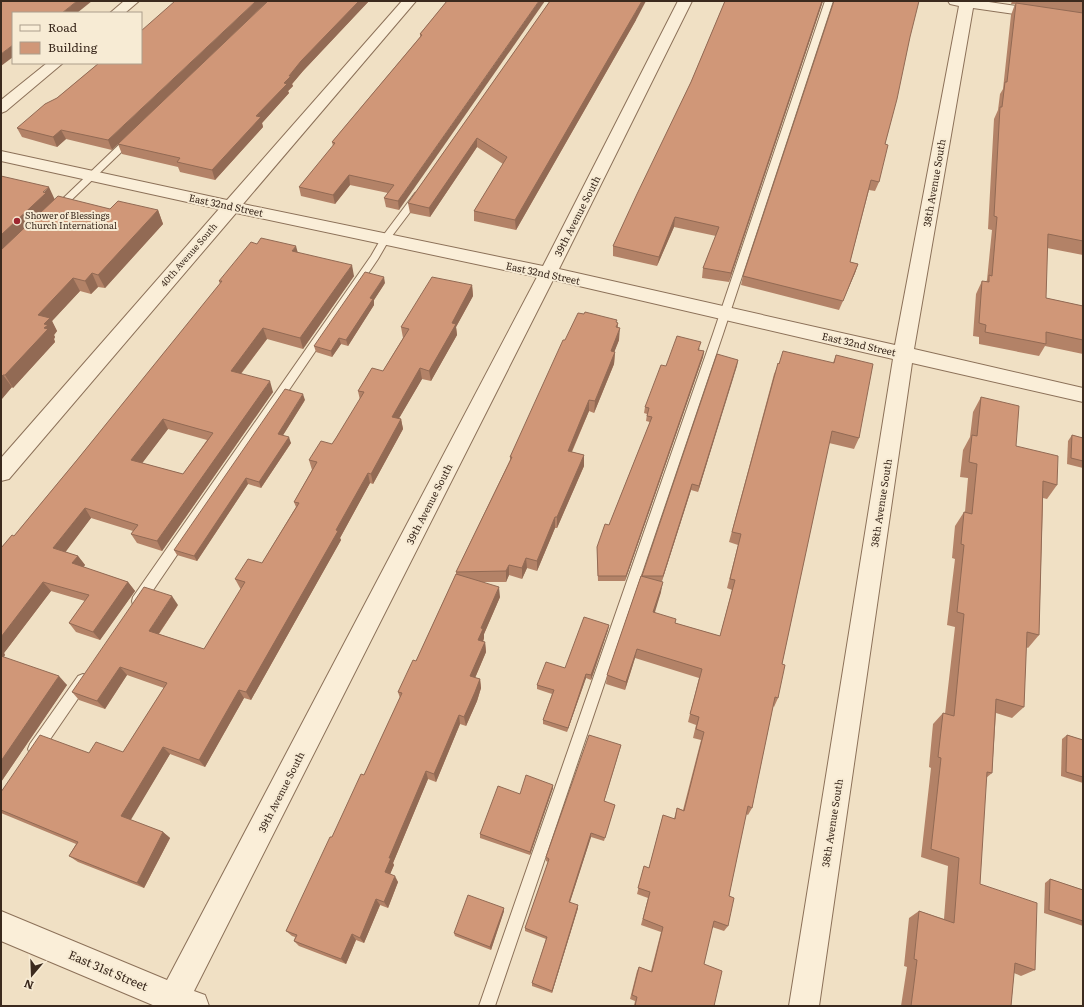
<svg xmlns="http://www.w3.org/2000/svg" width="1084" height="1007" viewBox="0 0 1084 1007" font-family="Literata,serif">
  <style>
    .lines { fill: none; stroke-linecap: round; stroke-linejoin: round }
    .service-casing { stroke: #8c7159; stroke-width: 2 }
    .minor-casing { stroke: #8c7159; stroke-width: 2 }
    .service { fill: #faeed8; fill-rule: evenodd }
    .minor { fill: #faeed8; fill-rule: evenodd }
    .wall { fill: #b38267; fill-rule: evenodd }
    .shaded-wall { fill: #926a54 }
    .building { fill: #d09778; stroke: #926a54; fill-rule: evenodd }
    .poi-dot { fill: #9e2730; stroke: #f7ebd4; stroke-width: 1.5 }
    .labels { text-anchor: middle; stroke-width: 4; stroke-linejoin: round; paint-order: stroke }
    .far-poi-label { font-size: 9px; fill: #3b2a1e; stroke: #f7ebd4; text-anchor: start }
    .far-street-label { font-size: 9px; fill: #3b2a1e; stroke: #f7ebd4 }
    .street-label { font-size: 10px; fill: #3b2a1e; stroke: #f7ebd4 }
    .near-street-label { font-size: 12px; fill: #3b2a1e; stroke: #f7ebd4 }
  </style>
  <rect width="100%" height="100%" fill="#f0e0c4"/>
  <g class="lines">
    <!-- service casing -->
    <g class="service-casing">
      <g id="service">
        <polygon points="825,1 833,1 723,334 495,1006 479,1006 713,334"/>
        <polygon points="131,135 134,136 134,140 60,211 54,211 54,207 128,136"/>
        <polygon points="418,192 423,195 389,240 378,259 143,605 138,607 133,605 132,601 133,597 371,256 382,237 415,193"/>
        <polygon points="83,674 88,676 90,680 88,684 40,754 35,756 30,754 28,749 30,744 78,676"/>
      </g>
    </g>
    <!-- minor casing -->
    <g class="minor-casing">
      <g id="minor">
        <polygon points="124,1 139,1 125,13 110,13"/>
        <polygon points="402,1 416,1 243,204 543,266 678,1 692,1 559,269 895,345 959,6 950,4 948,1 982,1 1083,16 1083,24 973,8 914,349 1083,388 1083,402 912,363 819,1006 789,1006 893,359 553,280 194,991 205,995 209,1006 155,1006 1,941 1,911 167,980 537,277 236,213 9,479 1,481 1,458 219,209 1,161 1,151 227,200"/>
        <polygon points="47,63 63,63 6,111 1,113 1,100"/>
      </g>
    </g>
    <!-- service -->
    <use href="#service" class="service"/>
    <!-- minor -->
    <use href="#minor" class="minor"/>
  </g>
  <!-- wall -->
  <g class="wall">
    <polygon points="268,1 369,1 303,71 292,84 293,86 288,91 289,93 262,123 263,127 215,180 180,172 178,167 122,154 118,144"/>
    <polygon points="447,1 399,210 386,207 384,198 388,193 350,185 335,204 301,196 299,187 333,146 332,142 420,37 420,34"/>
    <polygon points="550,1 636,20 516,230 474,221 474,211 503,164 477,147 430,217 410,213 408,203"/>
    <polygon points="725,1 823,1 729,282 702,278 703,268 716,236 674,227 657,266 613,256 613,246 691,82"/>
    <polygon points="1012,1 1083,1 1083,255 1047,248 1046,298 1083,306 1083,354 1045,346 1039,356 979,344 979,337 973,336 976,294 982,281 986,282 987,280 992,230 988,229 994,119 998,110 1000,94 1003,89 1011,15 1015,4 1011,4"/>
    <polygon points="910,37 885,144 879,182 875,191 869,190 850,262 858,264 855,273 839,310 741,285 743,276"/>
    <polygon points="99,63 112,150 66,139 57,147 22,137 17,128 57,98"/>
    <polygon points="1,176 54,199 110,209 158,210 163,224 105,288 98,287 91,294 80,291 52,321 57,331 54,335 55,337 54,339 55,342 13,388 12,387 1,400"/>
    <path d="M297 252 354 276 303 349 267 339 241 374 273 392 162 551 137 543 131 534 133 531 91 518 65 552 78 556 85 565 83 567 128 582 135 591 100 640 76 632 69 623 85 601 51 591 4 653 5 655 4 657 67 685 1 782V548L14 536 77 460 220 284 219 281ZM168 429 207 440 183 474 142 463Z"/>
    <polygon points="385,283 374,300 374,305 348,346 341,344 332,357 316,352 314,346"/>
    <polygon points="472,285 473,296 456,327 457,335 431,381 422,379 399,418 401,419 403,429 373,484 370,483 340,538 341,540 251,700 244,698 205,767 170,754 130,820 163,832 170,838 144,888 78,862 69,856 76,844 1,813 1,792 89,753 123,752 164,688 127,675 105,709 79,700 72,692 178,605 159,634 204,649 241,589 240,588 235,579 262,563 296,507 294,502 312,470 309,460 332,444 336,438 360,400 358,391 383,371 403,338 401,327"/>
    <polygon points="616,323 618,323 618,327 619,340 614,352 615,352 614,364 594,413 589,411 572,452 584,455 584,466 557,528 555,528 537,571 527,568 522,579 509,575 506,582 482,582 500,597 484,634 484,638 483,642 485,642 486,652 475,678 480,679 481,688 477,701 466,726 460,724 436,782 428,779 393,863 394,865 390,874 398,882 388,908 380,905 364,943 356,940 346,964 299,946 294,941 295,937 292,936 286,931 332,837 364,775 400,698 398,692 416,661 456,574 456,572 510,460 510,457 565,340"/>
    <polygon points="700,348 699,350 704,351 703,357 625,581 598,581 597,552 597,547 609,525 650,422 646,421 647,414 644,413 645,407 666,366"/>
    <polygon points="836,355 859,438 854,449 829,443 782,664 778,698 774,707 773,706 752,808 748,815 746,814 729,896 728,926 724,931 712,927 704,964 714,1006 634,1006 635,1001 630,999 637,971 639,967 651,971 661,932 641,925 648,898 637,894 644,866 649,868 663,815 674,819 677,808 683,810 701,740 693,738 696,725 688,722 699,678 635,658 625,690 606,684 607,675 641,576 738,360 698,492 691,490 662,581 659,581 661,592 654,612 675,623 720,636 732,590 727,588 738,545 729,542 774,374 779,363 833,363"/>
    <polygon points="981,397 1016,446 1057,485 1047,499 1043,498 1039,635 1028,648 1026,647 1024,707 1012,718 996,713 992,773 986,778 980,884 1035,970 1021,976 1014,973 1011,1006 901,1006 907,967 904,966 909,918 919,911 944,919 948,866 921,857 931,768 929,767 933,724 943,713 945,714 955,627 947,625 955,559 952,558 955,526 964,512 965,512 968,478 960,477 963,450 970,437 973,412"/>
    <polygon points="305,400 283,435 291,443 261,488 248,484 197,561 177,555 174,550"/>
    <polygon points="1072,435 1083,438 1083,468 1067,464 1068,441"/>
    <polygon points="609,625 608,630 591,680 586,678 567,732 543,724 543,720 552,694 537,689 537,685 565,668"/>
    <polygon points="1067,735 1083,740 1083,783 1061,776 1062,739"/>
    <polygon points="621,745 604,801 615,805 614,808 604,841 591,837 570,902 578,908 552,993 532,986 532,983 546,939 525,931 525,928 548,862 546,861 546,857"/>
    <polygon points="553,788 530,855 480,838 480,834 520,794"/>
    <polygon points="1050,879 1083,890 1083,926 1044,913 1045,883"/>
    <polygon points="504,911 491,950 455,936 454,933"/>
  </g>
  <!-- shaded-wall -->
  <g class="shaded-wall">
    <polygon points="77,1 92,1 77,13 62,13"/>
    <polygon points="256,1 268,1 112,150 108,140"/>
    <polygon points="359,1 369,1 303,71 292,84 293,86 288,91 289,93 262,123 263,127 215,180 212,170 284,83 289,76 301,61"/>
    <polygon points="539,1 545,1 399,210 398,201"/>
    <polygon points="642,1 646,1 636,20 516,230 515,220"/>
    <polygon points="822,1 823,1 729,282 731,273"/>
    <polygon points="13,45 13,57 1,66 1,54"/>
    <polygon points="61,130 66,139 57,147 53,137"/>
    <polygon points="477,138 477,147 430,217 429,208"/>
    <polygon points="349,175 350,185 335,204 333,195"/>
    <polygon points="49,187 55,200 1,255 1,235"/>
    <polygon points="158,210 163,224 105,288 98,275"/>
    <polygon points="675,217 674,227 657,266 659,257"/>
    <polygon points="296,246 299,257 292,251"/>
    <polygon points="858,264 855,273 839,310 843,301"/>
    <polygon points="352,265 354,276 303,349 300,338"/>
    <polygon points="92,273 98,287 91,294 85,281"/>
    <polygon points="384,277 385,283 374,300 374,305 348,346 346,340 370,298"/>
    <polygon points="73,278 80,291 52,321 57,331 54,335 55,337 54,339 55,342 13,388 5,375 38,315"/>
    <polygon points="472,285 473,296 456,327 457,335 431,381 429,371 452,323"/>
    <polygon points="263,328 267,339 235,381 231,371"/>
    <polygon points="620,328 619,340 610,363 611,351"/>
    <polygon points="339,338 341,344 332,357 331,351"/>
    <polygon points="704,351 703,357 625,581 626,576"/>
    <polygon points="615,352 614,364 594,413 595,401"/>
    <polygon points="738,360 737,366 698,492 699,486"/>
    <polygon points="420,368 422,379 394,427 392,417"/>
    <polygon points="3,375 12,387 1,400 1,377"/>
    <polygon points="270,381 273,392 162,551 157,541"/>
    <polygon points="303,394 305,400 280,440 278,434"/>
    <polygon points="589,400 589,411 567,462 568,451"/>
    <polygon points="163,419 168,429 137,470 131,460"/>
    <polygon points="401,419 403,429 373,484 371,474"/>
    <polygon points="289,437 291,443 261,488 259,482"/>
    <polygon points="584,455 584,466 557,528 557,517"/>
    <polygon points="368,473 370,483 340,538 341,540 251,700 246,692"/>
    <polygon points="246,478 248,484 197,561 194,556"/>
    <polygon points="692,484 691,490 662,581 663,576"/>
    <polygon points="85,508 91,518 61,558 53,548"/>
    <polygon points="555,517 555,528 537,571 537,561"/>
    <polygon points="78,556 85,565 79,573 72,563"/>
    <polygon points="526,558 527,568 522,579 522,568"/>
    <polygon points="509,565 509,575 506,582 506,571"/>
    <polygon points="43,582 51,591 4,653 5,655 1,660 1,637"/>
    <polygon points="128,582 135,591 100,640 93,632"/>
    <polygon points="663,582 661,592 652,622 653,612"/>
    <polygon points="499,587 500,597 484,634 484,638 480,650 478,640 481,628"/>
    <polygon points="172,596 178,605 155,639 149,631"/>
    <polygon points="609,625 608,630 591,680 591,675"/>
    <polygon points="485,642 486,652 472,685 470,676"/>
    <polygon points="637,649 635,658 625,690 626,682"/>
    <polygon points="120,667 127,675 105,709 97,701"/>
    <polygon points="586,674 586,678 567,732 568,728"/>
    <polygon points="59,676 67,685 1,782 1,761"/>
    <polygon points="480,679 481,688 477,701 466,726 464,717"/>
    <polygon points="239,690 244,698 205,767 199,760"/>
    <polygon points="459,715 460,724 436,782 434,774"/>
    <polygon points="621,745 620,749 603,805 604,801"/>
    <polygon points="163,747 170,754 129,823 121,816"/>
    <polygon points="426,771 428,779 393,863 394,865 388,879 385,872 389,858"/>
    <polygon points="553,785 553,788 530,855 530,852"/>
    <polygon points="163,832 170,838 144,888 137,883"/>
    <polygon points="591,833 591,837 569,905 569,902"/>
    <polygon points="395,876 398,882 388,908 384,902"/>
    <polygon points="376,899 380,905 364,943 360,938"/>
    <polygon points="578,905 578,908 552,993 552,991"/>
    <polygon points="504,908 504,911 491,950 490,947"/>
    <polygon points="352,934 356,940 346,964 341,959"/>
  </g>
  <!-- building -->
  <g class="building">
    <polygon points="1,1 77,1 62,13 13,13 13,45 1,54"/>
    <polygon points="175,1 256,1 108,140 61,130 53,137 17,128 45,104 57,98 99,63 141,63 141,31"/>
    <polygon points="268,1 359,1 301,61 289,76 291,76 284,83 287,84 256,116 261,117 212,170 177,162 180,158 118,144"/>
    <polygon points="447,1 539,1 398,201 384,198 394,185 349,175 333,195 299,187 335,143 332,142 422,35 420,34"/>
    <polygon points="550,1 642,1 515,220 474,211 507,157 477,138 429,208 408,203"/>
    <polygon points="725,1 822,1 731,273 703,268 719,227 675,217 659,257 613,246 637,194 691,82"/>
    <polygon points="834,1 919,1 910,37 897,99 885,144 888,145 879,182 871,180 850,262 858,264 843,301 743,276"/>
    <polygon points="1016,3 1083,13 1083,241 1048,234 1046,298 1083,306 1083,340 1046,332 1046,344 985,332 986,325 979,323 982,281 989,282 989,275 992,276 997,217 994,216 1000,107 1002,107 1005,82 1007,82"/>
    <polygon points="1,176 49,187 43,192 46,193 1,235"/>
    <polygon points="58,196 110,209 118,201 158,210 98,275 92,273 85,281 73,278 38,315 50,318 44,324 48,325 44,328 48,329 5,375 3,375 1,377 1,250"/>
    <path d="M261 238 296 246 292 251 352 265 300 338 263 328 231 371 270 381 157 541 131 534 138 525 85 508 53 548 78 556 72 563 128 582 93 632 69 623 89 595 43 582 1 637V548L12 535 14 536 77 460 222 281H219L251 242 257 244ZM163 419 213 433 183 474 131 460Z"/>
    <polygon points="365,272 384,277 370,298 373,299 346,340 339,338 331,351 314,346"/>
    <polygon points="432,277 472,285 452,323 456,324 429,371 420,368 392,417 401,419 371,474 368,473 336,530 338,531 246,692 239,690 199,760 163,747 121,816 163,832 137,883 69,856 78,842 1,810 1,792 40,735 89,753 96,742 123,752 167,683 120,667 97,701 72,692 144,587 172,596 149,631 204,649 245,582 235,579 248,559 262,563 299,503 294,502 317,462 309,460 321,441 332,444 336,438 364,392 358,391 372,368 383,371 409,329 401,327"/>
    <polygon points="585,312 617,320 616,322 618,323 616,327 620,328 611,351 615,352 595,401 589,400 568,451 584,455 557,517 555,517 537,561 526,558 522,568 509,565 506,571 456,572 512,457 510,457 563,340 565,340 578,313 584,314"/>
    <polygon points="677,336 701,342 698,350 704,351 626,576 598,576 597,547 605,524 609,525 652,417 647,416 649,408 645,407 661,365 666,366"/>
    <polygon points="783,351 834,363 836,355 873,364 859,438 832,431 782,664 785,665 778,698 775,697 752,808 748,806 729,896 734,898 728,926 714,921 704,964 722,971 714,1006 635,1006 637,997 632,995 639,967 652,972 663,927 643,919 650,892 638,888 644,866 649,868 663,815 675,819 677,808 684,811 704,732 696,729 699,717 690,714 702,669 637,649 626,682 607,675 641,576 663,582 653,612 676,619 675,623 720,636 735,580 730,579 741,534 732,532 778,363 779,364"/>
    <polygon points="717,354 738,360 699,486 692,484 663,576 642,576"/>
    <polygon points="285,389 303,394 278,434 289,437 259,482 246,478 194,556 174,550"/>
    <polygon points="981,397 1019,406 1016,446 1058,456 1057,485 1043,481 1039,635 1027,632 1024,707 996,699 992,773 987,772 980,884 1037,903 1035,970 1015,963 1011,1006 911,1006 917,960 914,959 919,911 954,923 959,858 931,849 941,758 938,757 943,713 954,716 964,614 957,612 964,545 961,544 964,512 972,514 977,464 969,462 972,435 977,436"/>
    <polygon points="1072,435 1083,438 1083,461 1071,458"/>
    <polygon points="456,574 499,587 481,628 483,629 478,640 485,642 470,676 480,679 475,692 464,717 459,715 434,774 426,771 389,858 391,858 385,872 395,876 384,902 376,899 360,938 352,934 341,959 294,941 297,935 286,931 330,837 332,837 361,774 364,775 402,693 398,692 413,660 416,661"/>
    <polygon points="584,617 609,625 591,675 586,674 568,728 543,720 554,690 537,685 546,662 565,668"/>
    <polygon points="1,656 59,676 1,761"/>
    <polygon points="589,735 621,745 604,801 615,805 605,838 591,833 569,902 578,905 552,991 532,983 547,937 525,928 549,859 546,857"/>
    <polygon points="1067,735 1083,740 1083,777 1066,772"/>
    <polygon points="526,775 553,785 530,852 480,834 498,786 520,794"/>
    <polygon points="1050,879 1083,890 1083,921 1049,910"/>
    <polygon points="468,895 504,908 490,947 454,933"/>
  </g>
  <!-- markers -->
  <circle class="poi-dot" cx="17" cy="221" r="4"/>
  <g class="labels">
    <!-- far-poi labels -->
    <g class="far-poi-label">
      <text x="25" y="219">Shower of Blessings<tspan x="25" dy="10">Church International</tspan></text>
    </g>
    <!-- far-street labels -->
    <g class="far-street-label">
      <text transform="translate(189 255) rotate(-49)" y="3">40th Avenue South</text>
    </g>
    <!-- street labels -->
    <g class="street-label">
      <text transform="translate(934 183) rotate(-80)" y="4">38th Avenue South</text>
      <text transform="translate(226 205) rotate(12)" y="4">East 32nd Street</text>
      <text transform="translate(577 216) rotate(-63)" y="4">39th Avenue South</text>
      <text transform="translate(543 273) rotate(12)" y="4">East 32nd Street</text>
      <text transform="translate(859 344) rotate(13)" y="4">East 32nd Street</text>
      <text transform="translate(881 503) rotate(-81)" y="4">38th Avenue South</text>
      <text transform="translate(429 504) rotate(-63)" y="4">39th Avenue South</text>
      <text transform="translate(281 792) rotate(-63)" y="4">39th Avenue South</text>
      <text transform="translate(832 823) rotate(-81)" y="4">38th Avenue South</text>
    </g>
    <!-- near-street labels -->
    <g class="near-street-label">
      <text transform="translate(108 971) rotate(23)" y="4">East 31st Street</text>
    </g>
  </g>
  <!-- border -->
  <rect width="1084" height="1007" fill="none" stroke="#3b2a1e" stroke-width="4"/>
  <!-- legend -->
  <rect x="12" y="12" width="130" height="52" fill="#f7ebd4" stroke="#ac9e8b"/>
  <rect x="20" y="25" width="20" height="6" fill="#faeed8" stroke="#ac9e8b"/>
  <text x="48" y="32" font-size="12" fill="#3b2a1e">Road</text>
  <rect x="20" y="42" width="20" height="12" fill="#d09778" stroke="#ac9e8b"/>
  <text x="48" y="52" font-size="12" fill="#3b2a1e">Building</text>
  <!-- north arrow -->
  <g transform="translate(32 975) rotate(199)" stroke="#f7ebd4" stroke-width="3" paint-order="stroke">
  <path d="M0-3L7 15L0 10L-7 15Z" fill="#3b2a1e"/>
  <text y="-6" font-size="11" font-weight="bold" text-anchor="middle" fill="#3b2a1e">N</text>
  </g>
</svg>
